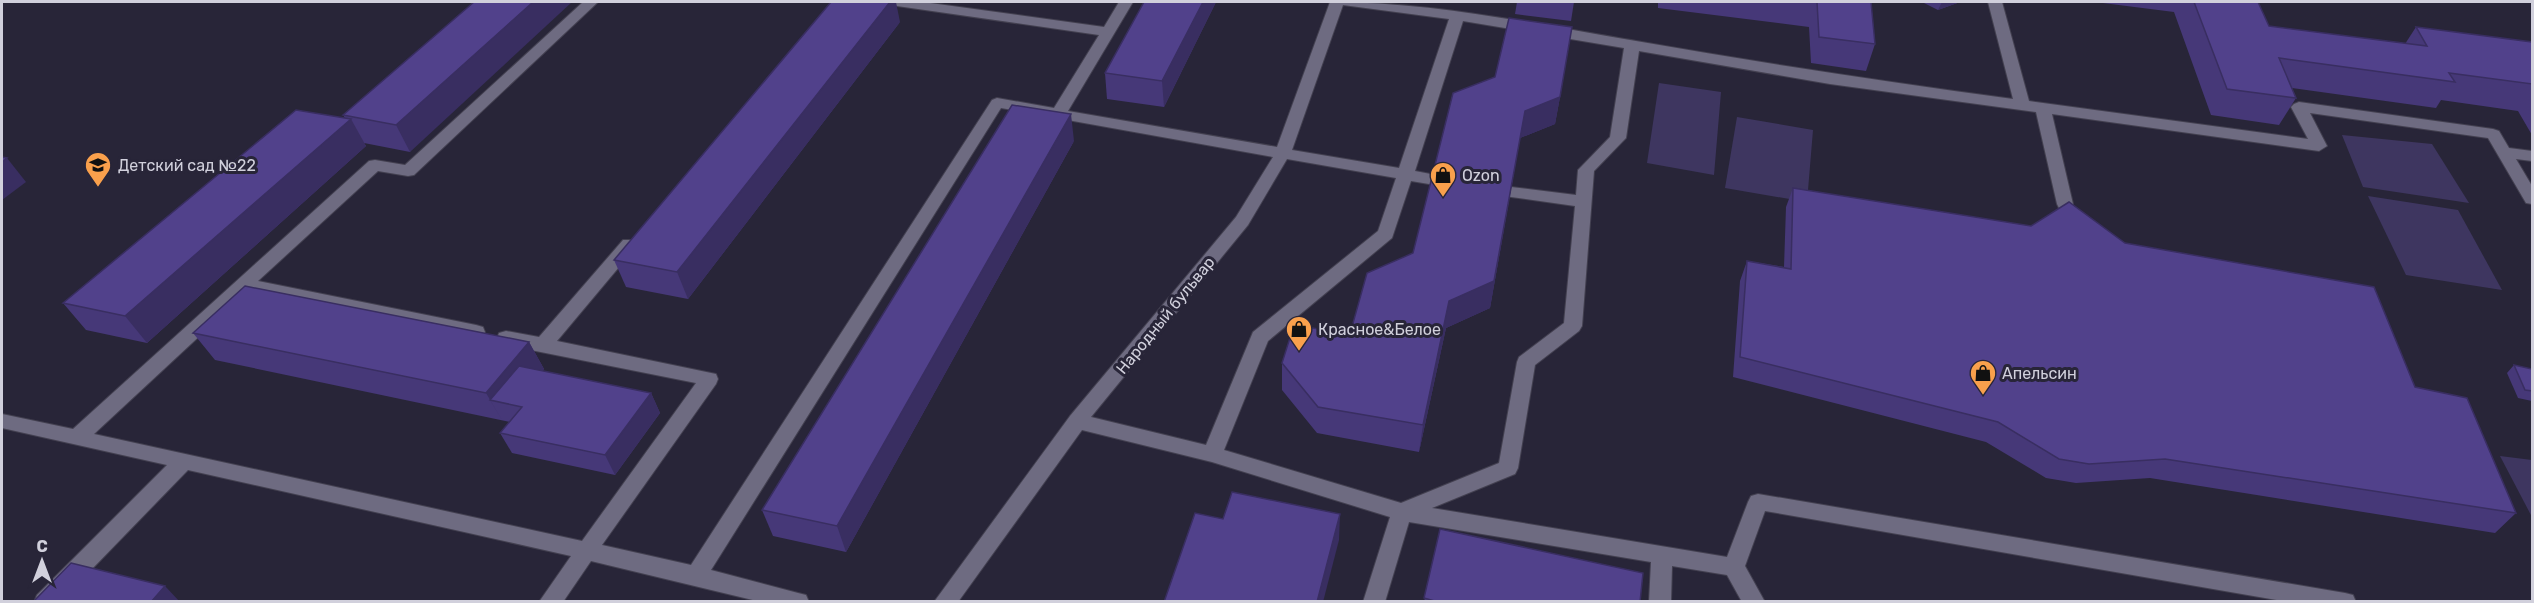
<svg xmlns="http://www.w3.org/2000/svg" width="2534" height="603" viewBox="0 0 2534 603" font-family="Rubik,sans-serif">
  <style>
    .green { fill: #3e3660 }
    .lines { fill: none; stroke-linecap: round; stroke-linejoin: round }
    .minor-casing { stroke: #434050; stroke-width: 2 }
    .minor { fill: #6e6b81; fill-rule: evenodd }
    .wall { fill: #463878 }
    .shaded-wall { fill: #392e61 }
    .building { fill: #51418b; stroke: #392e61; stroke-width: 1.5 }
    .labels { text-anchor: middle; stroke-width: 6; stroke-linejoin: round; paint-order: stroke }
    .poi-label { font-size: 16px; fill: #d1d0dc; stroke: #282538; text-anchor: start }
    .street-label { font-size: 16px; fill: #d1d0dc; stroke: #282538 }
  </style>
  <rect width="100%" height="100%" fill="#282538"/>
  <!-- green -->
  <g class="green">
    <polygon points="1659,83 1721,92 1714,175 1647,163"/>
    <polygon points="1737,117 1813,130 1807,202 1725,188"/>
    <polygon points="2342,135 2432,144 2469,203 2363,187"/>
    <polygon points="2368,196 2458,210 2502,290 2406,275"/>
    <polygon points="2500,456 2532,460 2532,517"/>
  </g>
  <g class="lines">
    <!-- minor casing -->
    <g class="minor-casing">
      <path id="minor" d="M583 2H598L414 175 408 176 378 171 258 281 476 325 483 327 485 332 483 337 476 339 247 292 94 434 582 541 696 383 506 345 499 343 497 338 499 333 506 331 539 337 623 240H635L638 244 635 248 557 341 716 374 718 379 716 384 602 545 691 565 992 100 997 98 1054 108 1099 35 897 6 892 5 890 2H923L1104 27 1119 2H1133L1068 111 1277 147 1330 2C1433 2 1535 24 1636 41 1761 63 1887 82 2013 99L1988 2H2002L2029 101 2308 139 2291 107 2294 104 2299 102 2493 129 2499 131 2509 148 2532 151V161L2516 159 2532 186V204L2526 203 2488 138 2310 113 2327 146 2319 151 2052 114 2073 204 2071 208H2059L2057 204 2036 112 1830 84 1639 51 1626 138 1594 171 1582 326 1579 331 1535 365 1518 468 1515 474 1432 508 1727 557 1748 502 1751 496 1758 494 2345 593 2353 595 2356 602H2288L1765 511 1745 566 1765 602H1742L1727 575 1672 566 1671 602H1649L1651 562 1409 522 1385 602H1363L1390 517 1212 462 1082 430 958 602H934L1070 416 1236 217 1273 157 1001 108 711 570 798 593 806 595 809 602H761L591 561 563 602H539L571 556 188 470 60 602H34L37 595 167 465 2 428V414L73 429 369 161 375 160 405 165ZM1343 5 1449 19 1399 168 1292 150ZM1463 21 1624 48 1610 137 1578 170 1576 195 1511 187 1505 188 1503 192 1505 196 1511 197 1575 206 1564 323 1519 357 1517 362 1499 463 1401 503 1224 450 1268 341 1392 238 1411 181 1435 185 1441 184 1443 180 1441 176 1415 171ZM1287 159 1396 178 1378 231 1253 332 1206 445 1091 417 1248 225Z"/>
    </g>
    <!-- minor -->
    <use href="#minor" class="minor"/>
  </g>
  <!-- wall -->
  <g class="wall">
    <polygon points="474,2 410,152 364,143 366,146 147,343 86,330 63,303 345,118 343,115"/>
    <polygon points="1144,2 1216,2 1164,107 1107,99 1105,73"/>
    <polygon points="1517,2 1574,2 1571,21 1515,14"/>
    <polygon points="1658,2 1871,2 1875,44 1866,71 1811,63 1809,27 1658,8"/>
    <polygon points="1922,2 1960,2 1938,10"/>
    <polygon points="2095,2 2258,2 2269,26 2405,44 2416,27 2532,42 2532,135 2518,111 2441,100 2436,108 2292,88 2296,98 2279,125 2211,115 2174,12"/>
    <polygon points="900,22 688,299 626,287 614,260"/>
    <polygon points="1453,93 1560,97 1555,124 1520,138 1490,308 1446,328 1419,452 1317,433 1282,390 1282,363 1350,334 1413,253"/>
    <polygon points="1074,141 846,552 773,536 762,510"/>
    <polygon points="1793,188 2125,243 2415,387 2516,513 2495,533 2150,478 2076,483 2046,478 1986,442 1733,377 1740,281 1747,261 1784,267 1786,207"/>
    <polygon points="193,333 529,342 544,369 542,371 651,393 660,413 615,475 512,453 500,433 510,422 215,360"/>
    <polygon points="2514,365 2532,369 2532,401 2518,398 2507,373"/>
    <polygon points="1440,529 1640,602 1424,602"/>
  </g>
  <!-- shaded-wall -->
  <g class="shaded-wall">
    <polygon points="533,2 572,2 410,152 396,125"/>
    <polygon points="890,2 896,2 900,22 688,299 677,272"/>
    <polygon points="1203,2 1216,2 1164,107 1162,81"/>
    <polygon points="1942,2 1960,2 1938,10"/>
    <polygon points="1560,97 1555,124 1520,138 1490,308 1446,328 1419,452 1423,425 1449,301 1525,111"/>
    <polygon points="1071,114 1074,141 846,552 837,526"/>
    <polygon points="351,119 366,146 147,343 125,316"/>
    <polygon points="7,158 26,182 2,200 2,162"/>
    <polygon points="529,342 544,369 514,405 490,400 502,420 486,393"/>
    <polygon points="651,393 660,413 615,475 605,455"/>
    <polygon points="1340,514 1339,540 1323,602 1317,602"/>
    <polygon points="165,586 180,602 151,602"/>
  </g>
  <!-- building -->
  <g class="building">
    <polygon points="474,2 533,2 396,125 343,115"/>
    <polygon points="831,2 890,2 677,272 614,260"/>
    <polygon points="1144,2 1203,2 1162,81 1105,73"/>
    <polygon points="1817,2 1871,2 1875,44 1819,37"/>
    <polygon points="2194,2 2258,2 2269,26 2427,46 2416,27 2532,42 2532,84 2449,73 2455,82 2279,58 2296,98 2227,89"/>
    <polygon points="1509,18 1572,27 1560,97 1525,111 1494,281 1449,301 1423,425 1318,407 1282,363 1294,325 1350,334 1367,273 1413,253 1453,93 1495,77"/>
    <polygon points="1012,105 1071,114 837,526 762,510"/>
    <polygon points="296,110 351,119 125,316 63,303"/>
    <polygon points="2,157 7,158 2,162"/>
    <polygon points="1793,188 2031,226 2069,202 2125,243 2374,287 2415,387 2467,398 2516,513 2165,459 2089,464 2059,459 1998,422 1740,357 1747,261 1791,269"/>
    <polygon points="245,286 529,342 486,393 193,333"/>
    <polygon points="2514,365 2532,369 2532,391 2525,390"/>
    <polygon points="519,366 651,393 605,455 500,433 522,407 490,400"/>
    <polygon points="1232,492 1340,514 1317,602 1164,602 1195,513 1223,519"/>
    <polygon points="1440,529 1643,573 1640,602 1438,602 1424,598"/>
    <polygon points="71,563 165,586 151,602 33,602"/>
  </g>
  <!-- icons -->
  <defs>
    <g id="school-pin" transform="scale(1.35)"><path d="M0 17L-7.5 6A9.5 9.5 0 1 1 7.5 6Z" fill="#f9a04c" stroke="#282538"/><path d="M0-5L7-2L0 1L-7-2ZM-4 1L0 2.5L4 1V4Q0 6-4 4Z" fill="#111"/></g>
    <g id="shop-pin" transform="scale(1.35)"><path d="M0 17L-7.5 6A9.5 9.5 0 1 1 7.5 6Z" fill="#f9a04c" stroke="#282538"/><path d="M-5-2.5h2.3a2.7 3.5 0 0 1 5.4 0H5L5.5 6h-11ZM-1.5-2.5h3a1.5 2.3 0 0 0-3 0Z" fill="#111"/></g>
  </defs>
  <g fill-rule="evenodd">
    <use href="#school-pin" x="98" y="165"/>
    <use href="#shop-pin" x="1443" y="175"/>
    <use href="#shop-pin" x="1299" y="329"/>
    <use href="#shop-pin" x="1983" y="373"/>
  </g>
  <g class="labels">
    <!-- poi labels -->
    <g class="poi-label">
      <text x="118" y="171">Детский сад №22</text>
      <text x="1462" y="181">Ozon</text>
      <text x="1318" y="335">Красное&amp;Белое</text>
      <text x="2002" y="379">Апельсин</text>
    </g>
    <!-- street labels -->
    <g class="street-label">
      <text transform="translate(1165 315) rotate(-51)" y="6">Народный бульвар</text>
    </g>
  </g>
  <!-- border -->
  <rect width="2534" height="603" fill="none" stroke="#d1d0dc" stroke-width="6"/>
  <!-- north arrow -->
  <g transform="translate(42 561)" stroke="#282538" stroke-width="4.5" paint-order="stroke">
  <path d="M0-4.5L10 22L0 15L-10 22Z" fill="#d1d0dc"/>
  <text y="-9" font-size="16" font-weight="bold" text-anchor="middle" fill="#d1d0dc">С</text>
  </g>
</svg>
